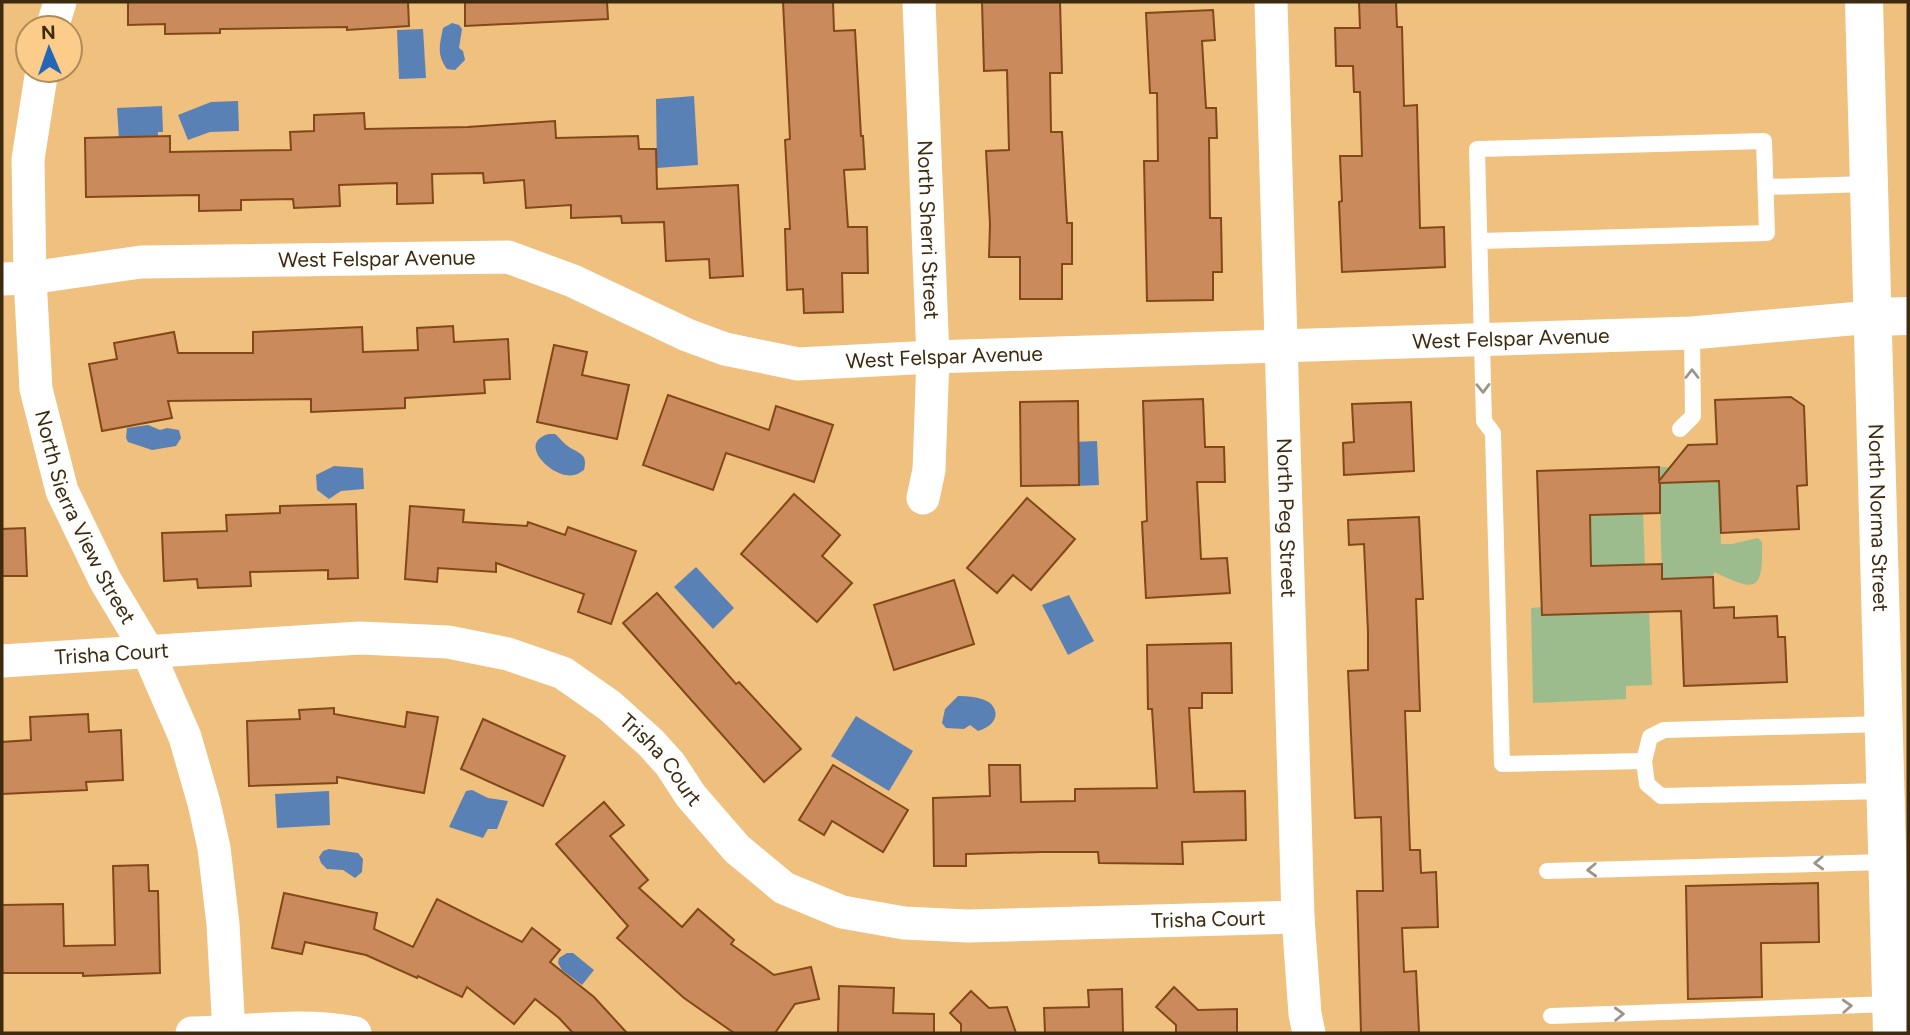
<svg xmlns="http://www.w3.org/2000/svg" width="1910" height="1035" viewBox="0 0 1910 1035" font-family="Figtree,sans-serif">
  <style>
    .green { fill: #9dbc8d }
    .water { fill: #5a81b5 }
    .building { fill: #ca8a5c; stroke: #824818; stroke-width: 2 }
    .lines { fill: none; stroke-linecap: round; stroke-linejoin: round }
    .lane { stroke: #fff; stroke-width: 16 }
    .street { stroke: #fff; stroke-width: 33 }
    .secondary { stroke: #fff; stroke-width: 38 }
    .oneway { stroke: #9e9587 }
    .labels { text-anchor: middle; stroke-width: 5; stroke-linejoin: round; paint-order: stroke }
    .street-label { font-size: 21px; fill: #3e2b0f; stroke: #fccd8a }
  </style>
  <rect width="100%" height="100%" fill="#efc07e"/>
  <!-- green -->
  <g class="green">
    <path d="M1659 467H1680L1719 481 1721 544H1732L1758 538 1762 542C1763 591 1758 593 1714 572L1713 577 1662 579Z"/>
    <polygon points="1643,513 1645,565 1591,566 1590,515"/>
    <polygon points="1542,607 1542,615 1649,611 1652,685 1626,686 1626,699 1533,703 1531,608"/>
  </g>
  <!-- water -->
  <g class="water">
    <path d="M452 23 459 25 462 29 459 48 463 51 465 60 455 70 447 69C436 54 440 44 443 28Z"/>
    <polygon points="423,29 426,78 399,79 397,30"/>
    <polygon points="694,96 698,165 657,168 656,99"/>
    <polygon points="238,101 239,131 210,132 188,140 178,115 211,102"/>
    <polygon points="162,106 163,132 158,132 158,139 119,140 117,108"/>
    <polygon points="148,425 160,430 167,428 179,430 181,438 176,446 152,450 128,442 126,438 127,428"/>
    <path d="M549 434H555C560 438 564 444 569 447 580 454 588 454 584 470 582 471 577 475 574 475 554 480 515 443 549 434Z"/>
    <polygon points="1097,441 1099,485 1075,486 1073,442"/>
    <polygon points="334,466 363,468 364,489 341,491 329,499 317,490 316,475"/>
    <polygon points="696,567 734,608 713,629 674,587"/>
    <polygon points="1069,595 1094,641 1068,655 1042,605"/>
    <path d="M958 696C967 696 985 697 992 705 1002 718 989 728 978 731L970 725 964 729 946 728 942 723 945 709Z"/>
    <polygon points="856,716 913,751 889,791 831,756"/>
    <polygon points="472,790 488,798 508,801 497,829 488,829 483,838 449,827 466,791"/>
    <polygon points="329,791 330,825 277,828 275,794"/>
    <polygon points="329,849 358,853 363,859 362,872 355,878 343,870 327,869 321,863 319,857 323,851"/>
    <polygon points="567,953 573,953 594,970 582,985 562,970 558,963 559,958"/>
  </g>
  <!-- building -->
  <g class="building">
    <polygon points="128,2 408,2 409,26 347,30 347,27 220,29 220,33 165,34 165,24 128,25"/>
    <polygon points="465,2 607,2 608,19 465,26"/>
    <polygon points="783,2 833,2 834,31 855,30 861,136 863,136 865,169 844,170 848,227 867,227 868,273 842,273 843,312 804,313 803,289 787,290 785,229 790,229 785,140 790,139"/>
    <polygon points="982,2 1060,2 1062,73 1050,73 1051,132 1062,132 1067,223 1072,223 1072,264 1062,264 1062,299 1020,299 1020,257 989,257 990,224 986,151 1009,150 1007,70 984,71"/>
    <polygon points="1359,2 1396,2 1397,27 1402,27 1404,106 1417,105 1420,228 1444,227 1445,267 1342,272 1339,202 1342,201 1340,156 1362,156 1360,92 1354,92 1353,66 1336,66 1335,28 1360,28"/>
    <polygon points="1213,10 1215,40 1202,41 1206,108 1216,108 1217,138 1209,138 1210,218 1221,218 1222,272 1213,272 1213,300 1147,301 1144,161 1158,161 1157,93 1150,93 1146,13"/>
    <polygon points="364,113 365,129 468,127 555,121 556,138 638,136 639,149 656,149 657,189 738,185 743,276 710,278 709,259 666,261 664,222 622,223 621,216 571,218 571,205 526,208 524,180 484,183 483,173 432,174 433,203 397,204 397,183 339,185 340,206 294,208 293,199 241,200 241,210 199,211 199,195 86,197 85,138 170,136 170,152 291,150 290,132 314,131 314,115"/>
    <polygon points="453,326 454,342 508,339 510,379 484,380 485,393 405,398 405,408 311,412 311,399 168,401 172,418 102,431 89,364 117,359 114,343 174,332 178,353 253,353 253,332 362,327 363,352 418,350 417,328"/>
    <polygon points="554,345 587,352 582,375 629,385 617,439 537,422"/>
    <polygon points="668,395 769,430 776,406 833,425 814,482 726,453 713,490 643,465"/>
    <polygon points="1791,397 1804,406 1807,485 1797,486 1799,529 1721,533 1719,481 1660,483 1660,513 1590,515 1591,566 1662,564 1662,579 1713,577 1714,608 1734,607 1734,618 1777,616 1778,637 1785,637 1787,682 1684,686 1681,611 1542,615 1537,471 1659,467 1659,481 1688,445 1717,444 1715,400"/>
    <polygon points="1203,399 1205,447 1224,447 1225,482 1197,482 1201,559 1227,558 1230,593 1146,598 1142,522 1147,521 1143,401"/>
    <polygon points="1078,401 1079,485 1021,486 1020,402"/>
    <polygon points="1411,402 1414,471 1344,475 1343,443 1354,442 1352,404"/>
    <polygon points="794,494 840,535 822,556 852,583 817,622 741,554"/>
    <polygon points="1027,498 1075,539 1031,590 1013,575 997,593 967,568"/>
    <polygon points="356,504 358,578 328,579 328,570 250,572 251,586 198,588 197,579 164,581 162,533 227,531 226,515 280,513 280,506"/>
    <polygon points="410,506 464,510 463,522 527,526 528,522 565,535 568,527 636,551 611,624 578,612 584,594 496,563 496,572 438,568 437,582 405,579"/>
    <polygon points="1419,517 1423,599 1416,599 1420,711 1405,711 1410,850 1420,850 1421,873 1436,872 1438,927 1402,928 1404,972 1416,971 1419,1032 1361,1033 1357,891 1383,891 1381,817 1355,818 1348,671 1368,670 1368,632 1364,544 1349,545 1348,520"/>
    <polygon points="25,528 27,576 2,576 2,529"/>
    <polygon points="954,580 974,644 894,670 874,605"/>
    <polygon points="657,593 736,684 739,682 801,749 764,782 623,623"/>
    <polygon points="1231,643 1232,693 1202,693 1202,708 1189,708 1194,792 1245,791 1246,840 1182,842 1183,864 1099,863 1098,852 1041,852 966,854 966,866 934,866 933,798 990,796 989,765 1020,765 1021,802 1075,801 1075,789 1157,788 1152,709 1148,709 1147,645"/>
    <polygon points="334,708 334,714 405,727 407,712 438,717 424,793 337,777 337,783 249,786 247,721 300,719 299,710"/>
    <polygon points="88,714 89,732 121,730 123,780 86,782 87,790 2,794 2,742 31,740 30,717"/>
    <polygon points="483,719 565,756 543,806 461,769"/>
    <polygon points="833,765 908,810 883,852 832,821 824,835 799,820"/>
    <polygon points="604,802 624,825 610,836 648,880 639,888 682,927 698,909 734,940 731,944 774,975 811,967 819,999 795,1004 775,1033 734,1033 684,998 617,938 628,926 556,844"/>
    <polygon points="148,865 149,891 158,891 160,973 83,976 83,973 2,973 2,905 63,904 64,946 115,945 113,866"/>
    <polygon points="1818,883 1819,942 1761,943 1762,997 1688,999 1686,886"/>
    <polygon points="284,893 377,913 374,929 413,947 437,899 522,942 532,928 560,950 550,962 594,997 627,1033 573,1033 559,1018 535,999 514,1024 467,987 462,997 418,976 417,978 366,955 305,942 302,954 272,948"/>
    <polygon points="839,986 894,988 893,1013 934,1014 934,1033 838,1033"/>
    <polygon points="1174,987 1198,1010 1237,1009 1237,1033 1176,1033 1176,1025 1156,1007"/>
    <polygon points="1122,989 1123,1033 1045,1033 1044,1008 1089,1007 1088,990"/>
    <polygon points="971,991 989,1008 1007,1007 1016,1033 961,1033 961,1024 950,1013"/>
  </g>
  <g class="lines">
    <!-- lane -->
    <g class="lane">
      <polyline points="1766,187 1869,184"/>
      <polyline points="1480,241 1767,233 1764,141 1477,149 1484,421 1493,433 1502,764 1644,761"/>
      <polyline points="1680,429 1693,416 1692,333"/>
      <polyline points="1884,724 1664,730 1650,737 1644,761 1647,784 1661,796 1886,791"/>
      <polyline points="1547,871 1887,862"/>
      <polyline points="1551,1016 1891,1004"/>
    </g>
    <!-- street -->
    <g class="street">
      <path id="s1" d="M919 2 933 357 929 470 923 498"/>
      <path id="s2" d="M1271 2 1298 917 1305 1014 1309 1033"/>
      <polyline points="52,28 60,2"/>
      <path id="s3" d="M42 70 28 159 30 278 36 389 62 491 105 580 148 652 185 737 204 803 214 848 223 924 229 1033"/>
      <path id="s4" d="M2 279 30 278 141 262 508 257 573 281 687 335 725 349 798 364 933 357 1692 333 1872 317"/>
      <path id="s5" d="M2 661 360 638 448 642 508 654 563 673 610 706 651 743 670 764 691 796 737 849 784 888 842 912 904 923 968 926 1298 917"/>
      <path d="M192 1033C248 1032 301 1022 355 1033"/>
    </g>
    <!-- secondary -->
    <g class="secondary">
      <path id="s6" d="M1864 2 1892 1033"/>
      <polyline points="1872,317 1908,316"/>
    </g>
  </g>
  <!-- one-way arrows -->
  <defs><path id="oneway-chevron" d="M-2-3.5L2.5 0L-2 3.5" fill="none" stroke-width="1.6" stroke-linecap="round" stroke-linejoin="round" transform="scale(1.75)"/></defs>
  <g class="oneway">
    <use href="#oneway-chevron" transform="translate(1692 374) rotate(-90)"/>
    <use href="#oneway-chevron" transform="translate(1483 388) rotate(89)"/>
    <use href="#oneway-chevron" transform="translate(1819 863) rotate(178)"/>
    <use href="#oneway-chevron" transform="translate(1592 870) rotate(178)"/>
    <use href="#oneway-chevron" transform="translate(1847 1006) rotate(-3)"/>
    <use href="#oneway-chevron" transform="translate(1619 1014) rotate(-2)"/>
  </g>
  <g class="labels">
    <!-- street labels -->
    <g class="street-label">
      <text dy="7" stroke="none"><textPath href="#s1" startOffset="228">North Sherri Street</textPath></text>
      <text dy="7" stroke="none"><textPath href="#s4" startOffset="376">West Felspar Avenue</textPath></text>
      <text dy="7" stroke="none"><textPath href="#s4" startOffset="1531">West Felspar Avenue</textPath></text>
      <text dy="7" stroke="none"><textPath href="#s4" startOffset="964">West Felspar Avenue</textPath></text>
      <text dy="7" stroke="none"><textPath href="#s3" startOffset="458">North Sierra View Street</textPath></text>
      <text dy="7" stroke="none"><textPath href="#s2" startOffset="516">North Peg Street</textPath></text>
      <text dy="7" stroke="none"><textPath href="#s6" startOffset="516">North Norma Street</textPath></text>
      <text dy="7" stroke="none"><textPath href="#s5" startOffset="110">Trisha Court</textPath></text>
      <text dy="7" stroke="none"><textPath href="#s5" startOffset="698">Trisha Court</textPath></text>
      <text dy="7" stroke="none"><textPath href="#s5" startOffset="1307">Trisha Court</textPath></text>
    </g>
  </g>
  <!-- border -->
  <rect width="1910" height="1035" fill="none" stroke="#3e2b0f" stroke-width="7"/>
  <!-- north arrow -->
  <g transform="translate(49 49) rotate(358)"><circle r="33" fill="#fccd8a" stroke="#b08c59" stroke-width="2"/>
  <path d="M0-5L12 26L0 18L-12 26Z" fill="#2366b7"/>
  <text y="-10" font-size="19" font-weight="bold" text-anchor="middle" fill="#3e2b0f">N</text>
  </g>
</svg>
